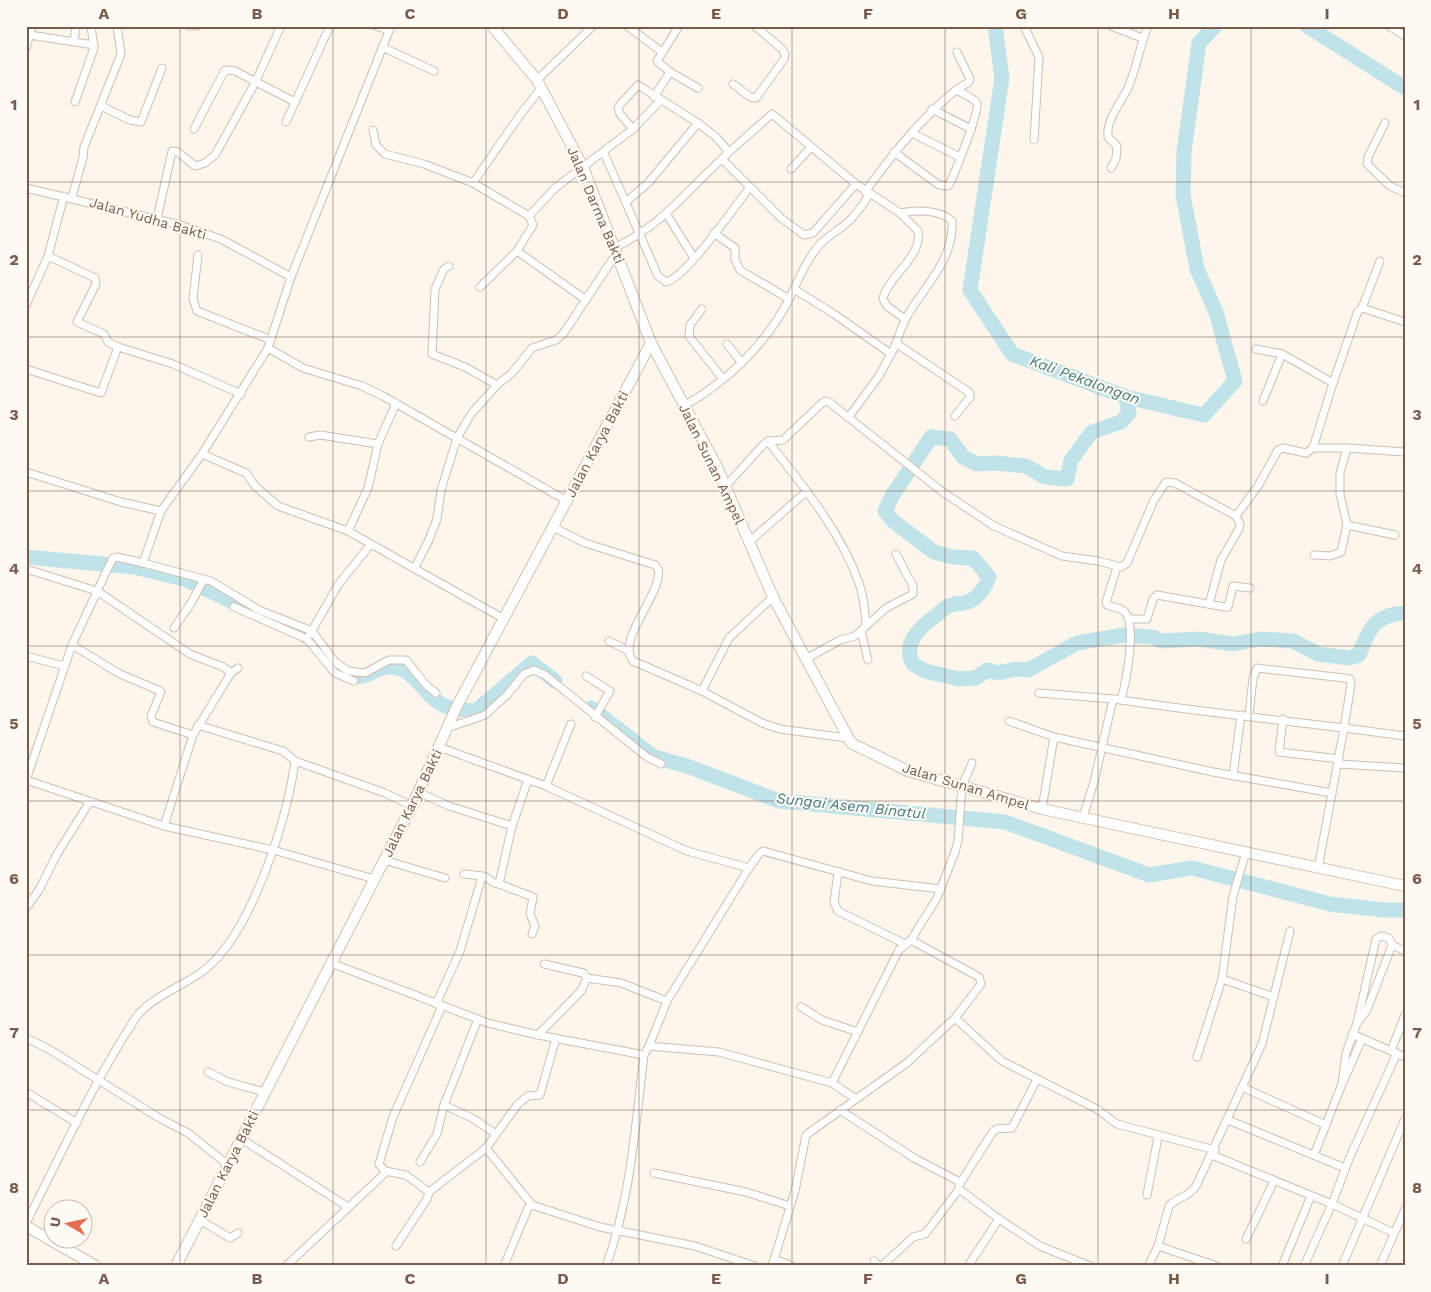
<svg xmlns="http://www.w3.org/2000/svg" width="1431" height="1292" viewBox="0 0 1431 1292" font-family="'Work Sans',sans-serif">
  <style>
    .lines { fill: none; stroke-linecap: round; stroke-linejoin: round }
    .river { stroke: #bfe3e8; stroke-width: 15 }
    .street-casing { stroke: #d1beb0; stroke-width: 9 }
    .secondary-casing { stroke: #d6c0b0; stroke-width: 12 }
    .street { stroke: #fff; stroke-width: 7 }
    .secondary { stroke: #fff; stroke-width: 10 }
    .grid { fill: none; stroke: #7a5c4d; stroke-width: 1; stroke-opacity: 0.55 }
    .labels { text-anchor: middle; stroke-width: 4; stroke-linejoin: round; paint-order: stroke }
    .street-label { font-size: 14px; fill: #7a5c4d; stroke: #fffaf3 }
    .water-label { font-size: 15px; font-style: italic; fill: #437c86; stroke: #fffaf3 }
    .neatline { fill: none; stroke: #7a5c4d; stroke-width: 2 }
    .grid-label { font-size: 16px; text-anchor: middle; font-weight: bold; fill: #7a5c4d }
  </style>
  <rect width="100%" height="100%" fill="#fdf6ec"/>
  <g class="lines">
    <!-- river -->
    <g class="river">
      <polyline points="995,26 1002,78 970,290 1012,354 1126,397 1204,415 1235,381 1216,312 1197,269 1183,195 1184,152 1199,43 1215,26"/>
      <polyline points="1307,26 1405,88"/>
      <path d="M1126 397 1129 413 1121 422 1092 432 1071 460 1067 479 1045 477 1026 466 996 463 977 464 963 457 950 439 931 437 892 496 885 511 893 521 934 552 953 557 973 558 989 577C986 586 979 597 970 601 964 604 957 603 951 605 946 606 942 611 938 614 923 625 901 642 913 664L925 671 959 679 975 678 988 670 998 673 1016 669 1028 670 1077 643 1124 635 1153 637 1161 641 1199 639 1233 644 1260 639 1293 641 1318 654 1349 658 1359 655C1368 630 1375 614 1405 613"/>
      <polyline points="26,557 134,567 184,579 257,613 291,626 312,640 316,645"/>
      <path d="M335 669C370 689 371 662 397 668 417 672 427 699 445 706 454 710 467 710 476 711L532 663 555 681"/>
      <polyline points="591,708 654,757 687,766 779,801 1005,822 1149,875 1192,868 1330,904 1383,910 1405,910"/>
    </g>
    <!-- street casing -->
    <g class="street-casing">
      <g id="street">
        <polyline points="189,26 197,26"/>
        <polyline points="376,26 388,30"/>
        <polyline points="627,26 662,52"/>
        <polyline points="1024,26 1039,57 1034,140"/>
        <polyline points="1111,26 1142,38"/>
        <polyline points="1389,26 1405,36"/>
        <polyline points="30,35 94,45"/>
        <polyline points="74,42 76,26"/>
        <polyline points="382,47 434,71"/>
        <polyline points="26,48 32,26"/>
        <polyline points="670,72 698,88"/>
        <polyline points="537,80 593,26"/>
        <polyline points="733,84 750,97 756,98 784,59 785,54 782,49 755,26"/>
        <polyline points="654,97 670,72 657,61 679,26"/>
        <polyline points="75,102 94,48 91,26"/>
        <polyline points="101,106 130,120 141,122 162,68"/>
        <polyline points="932,109 971,129"/>
        <polyline points="286,122 330,26"/>
        <polyline points="1385,123 1368,157 1367,164 1390,186 1405,193"/>
        <polyline points="194,129 225,70 235,71 295,102"/>
        <polyline points="633,129 620,114 618,107 638,85 698,123 716,137 729,152 722,159"/>
        <polyline points="373,130 376,145 385,154 424,164 473,183 520,115 541,88"/>
        <polyline points="912,133 960,157"/>
        <polyline points="729,152 772,114 856,184"/>
        <path d="M894 152 939 185 948 186 950 183C955 172 980 111 977 103 974 98 961 93 956 90L969 82 970 79 957 52"/>
        <path d="M604 153 658 276 666 282C686 278 735 206 750 187"/>
        <path d="M1111 168 1116 159 1117 146 1108 137C1106 120 1120 104 1127 90 1137 69 1139 47 1148 26"/>
        <polyline points="791,169 811,147"/>
        <polyline points="473,183 529,216 555,188 633,129 660,101"/>
        <polyline points="26,188 180,225 221,239 291,277"/>
        <path d="M865 192C892 155 920 119 956 90"/>
        <polyline points="72,197 83,158 84,147 121,54 117,26"/>
        <polyline points="626,202 648,183 698,123"/>
        <polyline points="667,215 694,258"/>
        <polyline points="157,219 172,151 178,152 195,166 205,163 215,155 255,83 281,26"/>
        <polyline points="714,233 735,248 735,260 740,270 789,299"/>
        <path d="M614 248C663 225 684 193 722 159L781 218 804 235 813 233 856 184 900 213 918 231C923 257 887 277 883 299L887 306 905 319"/>
        <polyline points="517,251 586,300"/>
        <polyline points="198,255 193,299 197,311 271,340"/>
        <polyline points="48,256 95,278 96,284 77,322 104,334 108,342 118,347"/>
        <polyline points="449,266 444,269 435,289 432,354 465,367 497,385"/>
        <polyline points="480,287 517,251 533,225 529,216"/>
        <polyline points="794,289 834,314 891,354 879,376 848,418"/>
        <polyline points="26,305 48,256 64,196"/>
        <polyline points="1362,308 1405,322"/>
        <polyline points="702,309 690,325 689,336 723,379"/>
        <polyline points="727,344 742,363"/>
        <polyline points="897,344 970,393 970,397 955,416"/>
        <polyline points="268,348 291,277 391,26"/>
        <path d="M891 354C897 343 900 330 906 318 924 286 954 261 952 221 939 209 916 210 900 213"/>
        <polyline points="26,369 101,393 118,347 173,364 241,394"/>
        <polyline points="1333,383 1358,311 1362,308 1380,261"/>
        <polyline points="1263,401 1282,354"/>
        <path d="M684 406C726 382 763 347 786 305 796 286 803 266 816 249 825 237 838 231 848 222 857 214 863 204 869 195"/>
        <polyline points="309,437 320,435 378,444"/>
        <path d="M768 441C802 485 840 530 859 583 864 597 865 611 866 625"/>
        <polyline points="1313,448 1347,448 1405,452"/>
        <polyline points="202,454 246,473 255,486 278,506 348,531 504,619"/>
        <polyline points="26,472 121,502 161,511 202,454 268,348 303,368 362,386 383,396 567,501"/>
        <polyline points="725,487 762,446 768,441 783,440 821,404 825,401 829,402 944,493 994,526 1062,556 1098,561 1121,567 1127,563 1154,500 1166,482 1175,483 1236,516 1258,486 1278,450 1283,448 1306,453 1313,448 1333,383 1282,354 1256,349"/>
        <polyline points="1347,525 1395,535"/>
        <path d="M553 527 585 543 655 565 658 569C664 592 615 640 633 661L702 691 762 723 780 729 847 738"/>
        <polyline points="348,531 368,488 378,444 396,403"/>
        <polyline points="749,542 807,491"/>
        <polyline points="1314,555 1330,556 1341,552 1347,525 1340,494 1340,473 1347,448"/>
        <polyline points="143,563 211,581 259,610 312,631 335,662 348,671 365,673 389,660 406,660 426,685 436,693"/>
        <polyline points="26,569 97,591 190,654 223,667 231,673"/>
        <polyline points="414,569 428,542 437,519 441,490 457,438 471,414 497,385 512,373 532,348 556,340 563,334 616,254"/>
        <polyline points="1209,604 1221,560 1239,529 1240,524 1236,516"/>
        <polyline points="234,607 307,639 335,673 354,681"/>
        <polyline points="1129,619 1147,619 1153,599 1157,595 1225,607 1228,607 1233,586 1250,588"/>
        <polyline points="174,628 190,605 204,579"/>
        <polyline points="861,631 868,660"/>
        <polyline points="310,634 338,585 370,545"/>
        <polyline points="609,641 629,651"/>
        <polyline points="72,645 120,674 158,690 161,692 151,716 153,722 193,735"/>
        <polyline points="26,656 64,666"/>
        <polyline points="806,659 840,640 855,636 886,608 913,594 913,586 896,554"/>
        <polyline points="586,676 610,691 595,717"/>
        <polyline points="702,691 729,638 773,597"/>
        <polyline points="1039,693 1113,699"/>
        <polyline points="1249,715 1253,678 1257,668 1344,678 1350,679 1351,684 1344,728 1405,736"/>
        <polyline points="1283,719 1279,752 1339,759"/>
        <polyline points="1009,721 1054,737 1042,809"/>
        <polyline points="198,725 283,751 295,761"/>
        <polyline points="447,728 485,715 507,695 524,674 534,670 545,675 647,757 661,764"/>
        <path d="M1054 737 1213 772 1332 793 1344 728C1269 719 1195 711 1121 700"/>
        <polyline points="439,747 546,786 687,851 749,868 759,854 763,851 872,881 941,889"/>
        <polyline points="1338,764 1405,768"/>
        <polyline points="1233,776 1241,715"/>
        <polyline points="26,780 164,826 273,850 374,879"/>
        <polyline points="26,780 72,645 107,570 113,558 117,557 143,563 161,511"/>
        <polyline points="546,786 571,724"/>
        <polyline points="418,792 449,806 512,826"/>
        <path d="M1083 817 1094 782 1113 699 1121 700C1126 682 1137 626 1125 612 1121 608 1113 607 1107 605L1106 602 1117 567"/>
        <polyline points="164,826 193,735 231,673 238,668"/>
        <polyline points="1246,852 1233,896 1222,979 1274,997"/>
        <polyline points="384,860 445,878"/>
        <polyline points="1318,868 1332,793"/>
        <polyline points="838,872 834,902 838,911 905,944"/>
        <polyline points="464,874 483,876"/>
        <polyline points="499,884 533,897 530,914 535,926 532,934"/>
        <polyline points="26,908 39,890 57,854 89,803"/>
        <polyline points="1392,945 1405,951"/>
        <polyline points="331,963 488,1023 538,1035 644,1055"/>
        <polyline points="587,978 621,983 667,1001"/>
        <polyline points="436,1004 460,951 482,877 486,877 494,883 499,884 512,826 528,780"/>
        <polyline points="801,1007 822,1020 858,1032"/>
        <polyline points="955,1018 1002,1061 1097,1109 1117,1124 1215,1150"/>
        <polyline points="1352,1034 1405,1057"/>
        <polyline points="538,1035 581,991 587,978 583,973 544,964"/>
        <polyline points="26,1038 47,1048 161,1119 188,1133 227,1164"/>
        <polyline points="649,1046 667,1001 749,868"/>
        <polyline points="1391,1051 1405,1015"/>
        <polyline points="1197,1057 1222,979"/>
        <polyline points="208,1072 228,1082 265,1092"/>
        <polyline points="1344,1080 1362,1039"/>
        <polyline points="832,1083 856,1099"/>
        <polyline points="1242,1087 1326,1125"/>
        <polyline points="26,1092 77,1123"/>
        <polyline points="444,1105 472,1118 496,1134"/>
        <polyline points="840,1110 914,1158 960,1182"/>
        <polyline points="1228,1120 1345,1168"/>
        <polyline points="240,1138 348,1207"/>
        <polyline points="486,1148 532,1205"/>
        <polyline points="1212,1155 1332,1204 1394,1233"/>
        <polyline points="1314,1155 1342,1084 1346,1053 1357,1023 1376,939 1381,936 1389,938 1392,945 1367,1010 1357,1023"/>
        <polyline points="420,1162 437,1134 444,1105 478,1019"/>
        <polyline points="385,1171 406,1175 429,1192"/>
        <polyline points="654,1173 746,1192 790,1206"/>
        <polyline points="1147,1195 1158,1137"/>
        <polyline points="999,1219 959,1189 959,1185 992,1133 996,1129 1012,1128 1037,1079"/>
        <polyline points="200,1220 230,1238 238,1233"/>
        <path d="M26 1223C61 1155 93 1083 135 1019 150 996 188 985 208 967 253 928 287 819 295 761L385 793 412 806"/>
        <polyline points="1246,1239 1274,1181"/>
        <polyline points="396,1246 427,1199 429,1192 486,1148 518,1104 528,1096 540,1095 556,1038"/>
        <polyline points="1158,1246 1217,1266"/>
        <polyline points="774,1259 792,1266"/>
        <polyline points="874,1261 879,1266"/>
        <polyline points="286,1266 384,1174 384,1170 379,1164 393,1117 442,1006"/>
        <polyline points="504,1266 528,1208 532,1205 600,1227 695,1246 755,1266"/>
        <path d="M606 1266C631 1198 635 1127 644 1055L649 1046 719 1052 832 1083 899 950 911 940"/>
        <polyline points="772,1266 795,1191 806,1135 908,1062 955,1018 981,984 979,977 911,940 937,898 955,852 958,841 962,786 972,763"/>
        <polyline points="882,1266 913,1237 925,1234 959,1189"/>
        <polyline points="968,1266 999,1219 1040,1246 1090,1266"/>
        <path d="M1148 1266 1158 1246 1169 1206C1178 1196 1187 1199 1196 1186L1262 1044 1290 931"/>
        <polyline points="1282,1266 1311,1196"/>
        <polyline points="1304,1266 1332,1204 1349,1159 1397,1053"/>
        <polyline points="1342,1266 1405,1119"/>
        <polyline points="1380,1266 1405,1209"/>
      </g>
    </g>
    <!-- secondary casing -->
    <g class="secondary-casing">
      <g id="secondary">
        <polyline points="492,26 537,80 583,167 651,343 717,467 773,597 851,743 908,771 1042,809 1405,886"/>
        <polyline points="26,1226 96,1266"/>
        <polyline points="176,1266 412,806 457,706 651,343"/>
      </g>
    </g>
    <!-- street -->
    <use href="#street" class="street"/>
    <!-- secondary -->
    <use href="#secondary" class="secondary"/>
  </g>
  <!-- grid -->
  <path class="grid" d="M180 26V1266M333 26V1266M486 26V1266M639 26V1266M792 26V1266M945 26V1266M1098 26V1266M1251 26V1266M26 182H1405M26 337H1405M26 491H1405M26 646H1405M26 801H1405M26 955H1405M26 1110H1405"/>
  <g class="labels">
    <!-- street labels -->
    <g class="street-label">
      <text transform="translate(596 205) rotate(67)" y="5">Jalan Darma Bakti</text>
      <text transform="translate(148 218) rotate(16)" y="5">Jalan Yudha Bakti</text>
      <text transform="translate(597 444) rotate(-62)" y="5">Jalan Karya Bakti</text>
      <text transform="translate(712 464) rotate(64)" y="5">Jalan Sunan Ampel</text>
      <text transform="translate(966 786) rotate(17)" y="5">Jalan Sunan Ampel</text>
      <text transform="translate(412 803) rotate(-64)" y="5">Jalan Karya Bakti</text>
      <text transform="translate(228 1164) rotate(-63)" y="5">Jalan Karya Bakti</text>
    </g>
    <!-- water labels -->
    <g class="water-label">
      <text transform="translate(1085 380) rotate(20)" y="5">Kali Pekalongan</text>
      <text transform="translate(851 806) rotate(6)" y="5">Sungai Asem Binatul</text>
    </g>
  </g>
  <!-- border -->
  <rect width="1431" height="1292" fill="none" stroke="#fffaf3" stroke-width="55"/>
  <!-- north arrow -->
  <g transform="translate(68 1224) rotate(279)"><circle r="24" fill="#fffaf3" stroke="#cabbb1"/>
  <path d="M0-4L9 19L0 12L-9 19Z" fill="#e76f51"/>
  <text y="-8" font-size="14" font-weight="bold" text-anchor="middle" fill="#7a5c4d">U</text>
  </g>
  <rect x="28" y="28" width="1376" height="1236" class="neatline"/>
  <g class="grid-label">
    <text x="104" y="19">A</text>
    <text x="257" y="19">B</text>
    <text x="410" y="19">C</text>
    <text x="563" y="19">D</text>
    <text x="716" y="19">E</text>
    <text x="868" y="19">F</text>
    <text x="1021" y="19">G</text>
    <text x="1174" y="19">H</text>
    <text x="1327" y="19">I</text>
    <text x="14" y="110">1</text>
    <text x="1417" y="110">1</text>
    <text x="14" y="265">2</text>
    <text x="1417" y="265">2</text>
    <text x="14" y="420">3</text>
    <text x="1417" y="420">3</text>
    <text x="14" y="574">4</text>
    <text x="1417" y="574">4</text>
    <text x="14" y="729">5</text>
    <text x="1417" y="729">5</text>
    <text x="14" y="884">6</text>
    <text x="1417" y="884">6</text>
    <text x="14" y="1038">7</text>
    <text x="1417" y="1038">7</text>
    <text x="14" y="1193">8</text>
    <text x="1417" y="1193">8</text>
    <text x="104" y="1284">A</text>
    <text x="257" y="1284">B</text>
    <text x="410" y="1284">C</text>
    <text x="563" y="1284">D</text>
    <text x="716" y="1284">E</text>
    <text x="868" y="1284">F</text>
    <text x="1021" y="1284">G</text>
    <text x="1174" y="1284">H</text>
    <text x="1327" y="1284">I</text>
  </g>
</svg>
